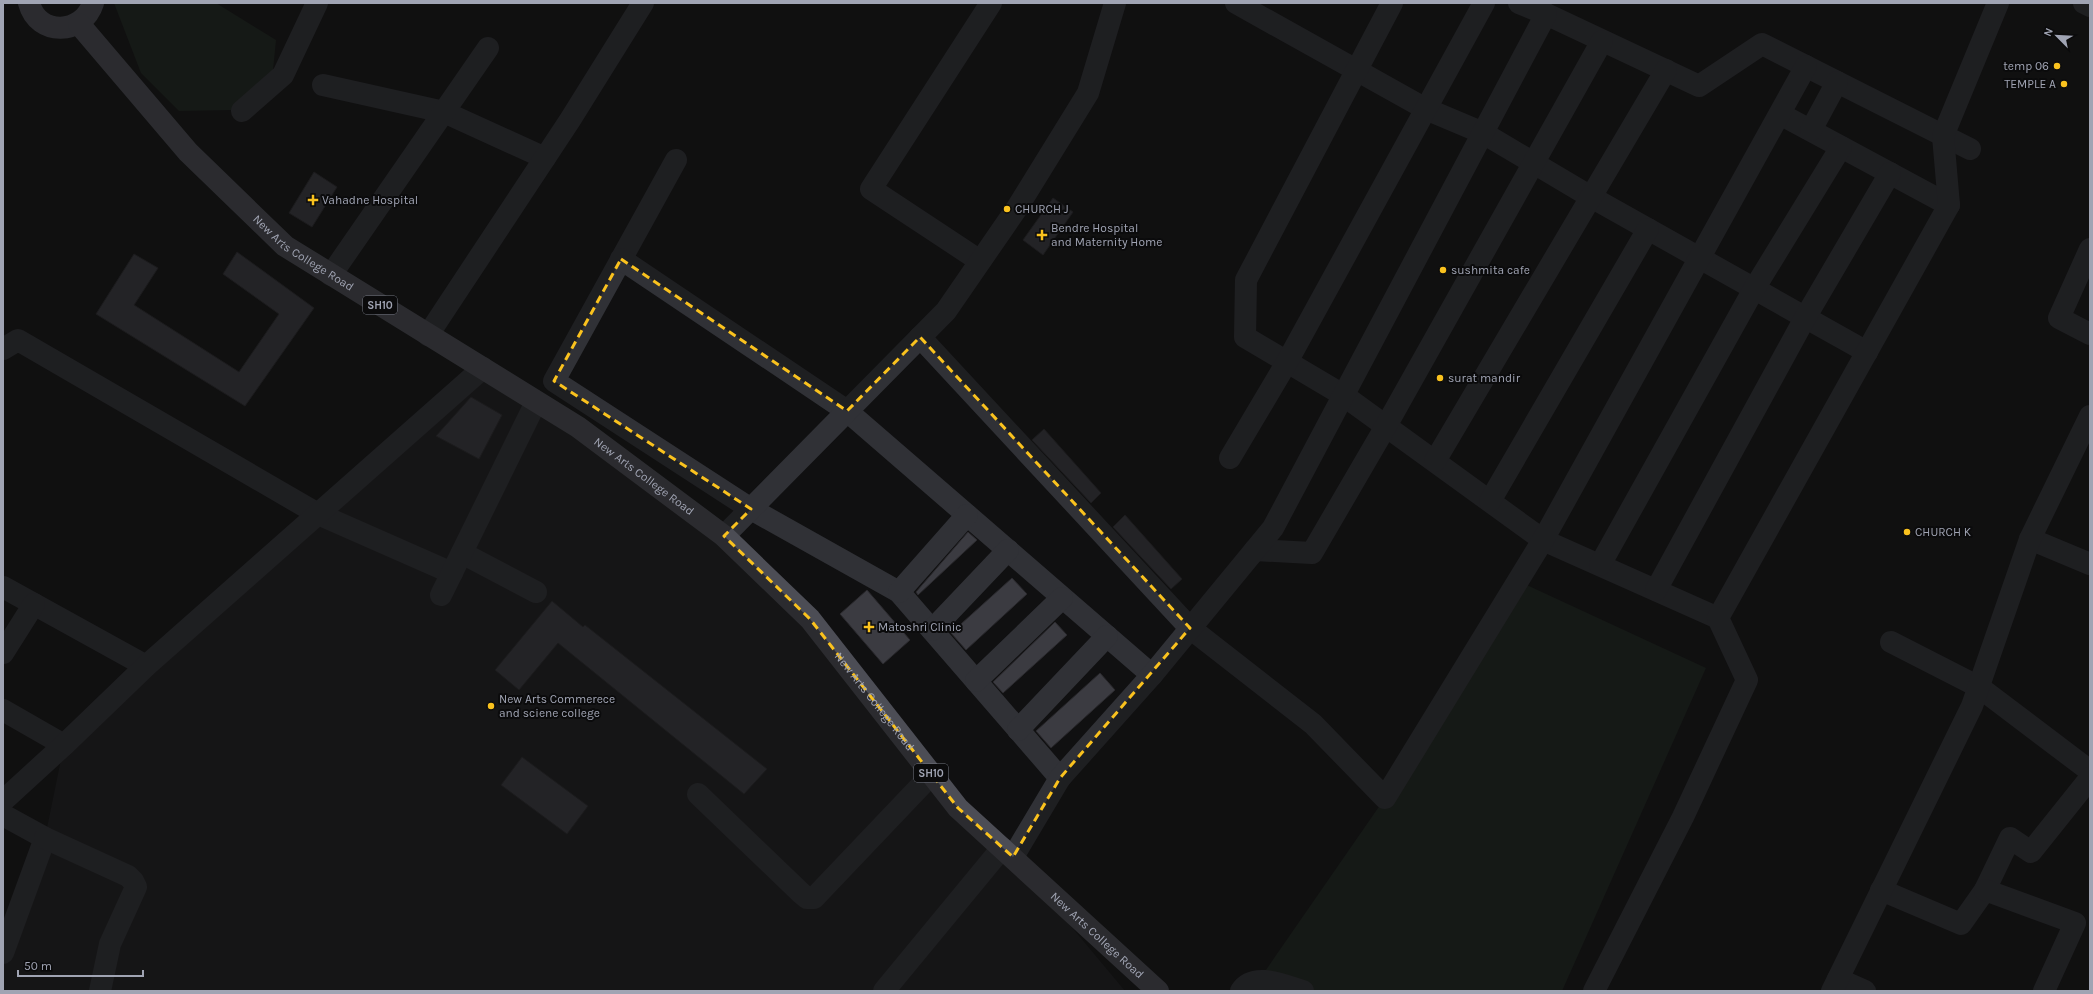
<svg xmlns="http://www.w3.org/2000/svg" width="2093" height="994" viewBox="0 0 2093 994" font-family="Karla,sans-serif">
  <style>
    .built { fill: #1c1c1e }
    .green { fill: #1c241d }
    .building { fill: #3b3b41; stroke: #2a292d }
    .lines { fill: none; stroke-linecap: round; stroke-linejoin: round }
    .minor { stroke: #303136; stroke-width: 22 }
    .major { stroke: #4c4d55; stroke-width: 22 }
    .marked { fill: none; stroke: #fac21e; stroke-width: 3; stroke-dasharray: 8 5; stroke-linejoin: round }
    .poi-dot { fill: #fac21e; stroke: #0b0b0c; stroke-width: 1.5 }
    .labels { text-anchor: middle; stroke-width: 4; stroke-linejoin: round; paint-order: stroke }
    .shield { fill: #0b0b0c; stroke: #737681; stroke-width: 1 }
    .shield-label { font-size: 11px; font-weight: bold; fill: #a0a4b3 }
    .poi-label { font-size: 12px; fill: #a0a4b3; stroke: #0b0b0c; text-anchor: start }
    .street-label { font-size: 12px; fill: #a0a4b3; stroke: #0b0b0c }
  </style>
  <rect width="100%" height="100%" fill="#101011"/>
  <!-- built -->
  <polygon class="built" points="483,368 724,536 1013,857 1125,991 3,991 3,946 45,838 64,745"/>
  <!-- green -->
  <g class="green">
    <polygon points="114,3 216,3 276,40 273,70 232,110 179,111 141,73"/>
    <polygon points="1518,581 1706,668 1562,991 1312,991 1259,980 1385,798"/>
  </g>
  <!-- building -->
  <g class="building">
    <polygon points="314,172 337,187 312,227 289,213"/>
    <polygon points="1053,198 1073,212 1043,255 1023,240"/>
    <polygon points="237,252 314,308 245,406 96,314 134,254 158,268 134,305 239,372 279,314 223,274"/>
    <polygon points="471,397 502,415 479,459 436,436"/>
    <polygon points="1044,429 1101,493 1091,503 1032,440"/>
    <polygon points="1125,515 1182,579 1171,589 1113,527"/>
    <polygon points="968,532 977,540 918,595 916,592"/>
    <polygon points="1012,578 1027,594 966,650 951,633"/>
    <polygon points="867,590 910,640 883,664 840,614"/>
    <polygon points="552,601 583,627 585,625 767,769 744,794 558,643 519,690 495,670"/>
    <polygon points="1055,622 1067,635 1003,693 993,682"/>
    <polygon points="1100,673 1115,690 1051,748 1036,731"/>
    <polygon points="522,757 588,806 567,834 501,785"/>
  </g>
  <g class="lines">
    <!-- minor -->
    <g class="minor">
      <polyline points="1236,3 1426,109 1483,133 1591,197 1867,352"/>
      <polyline points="1392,3 1246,280 1245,337 1343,395 1543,540 1718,618"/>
      <polyline points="2084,3 2090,6"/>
      <polyline points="1546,14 1699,86 1762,44 1970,149"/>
      <polyline points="323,85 444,112 545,158"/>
      <polyline points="242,111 283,75 317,3"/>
      <polyline points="1780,114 1949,205"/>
      <polyline points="1811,130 1837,82"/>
      <polyline points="676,160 554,381 751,509 899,592 1060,778"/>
      <polyline points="2090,249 2059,318 2090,334"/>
      <polyline points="621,259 847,411 1152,675"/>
      <polyline points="980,261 871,189 991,3"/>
      <polyline points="331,275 488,48"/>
      <polyline points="428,335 570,120 643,3"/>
      <polyline points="920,337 1190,628 1313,724 1385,798 1543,540 1806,66"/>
      <polyline points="3,349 18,340 318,514 452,573"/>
      <polyline points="1230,458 1287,362 1484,3"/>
      <polyline points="1435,461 1666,70"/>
      <polyline points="1490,501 1648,229"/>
      <polyline points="724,536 946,311 1017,208 1088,93 1115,3"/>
      <polyline points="2030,539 2090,564"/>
      <polyline points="1255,550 1312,553 1386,426 1602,41"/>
      <polyline points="462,553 536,592"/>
      <polyline points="1600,565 1754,289 1841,147"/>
      <polyline points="3,587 146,666"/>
      <polyline points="1656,590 1805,318 1890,173"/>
      <polyline points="899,592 967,515"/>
      <polyline points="441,595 536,402"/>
      <polyline points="932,630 1008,550"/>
      <polyline points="1891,642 1979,687 2090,771"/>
      <polyline points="3,653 34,604"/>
      <polyline points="976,681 1062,598"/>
      <polyline points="3,710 64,745"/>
      <polyline points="1018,730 1107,636"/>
      <polyline points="698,794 801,893 807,898 814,898 932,774"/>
      <polyline points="3,801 64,745 146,666 483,368"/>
      <polyline points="3,815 45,838 3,953"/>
      <polyline points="45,838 128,876 133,881 136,887 110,944 100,991"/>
      <polyline points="1013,857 1060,778 1152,675 1273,528 1546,14 1519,3"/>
      <polyline points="1881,890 1961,924 1985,890 2010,838 2031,852 2090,778"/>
      <polyline points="1985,890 2075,923 2044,991"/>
      <polyline points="1838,979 1865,991"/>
      <polyline points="884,991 1002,848"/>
      <path d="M1241 991C1254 971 1285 986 1303 991"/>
      <polyline points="1594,991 1683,817 1747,680 1718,618 1949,205 1943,136 1998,3"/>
      <polyline points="1832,991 1972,706 2030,539 2090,416"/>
    </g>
    <!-- major -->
    <g class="major">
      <path d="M29 3C38 37 83 35 93 3"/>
      <path id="s1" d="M79 24 188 152 285 246 578 427 724 536 810 619 958 808 1158 991"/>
    </g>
  </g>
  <!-- marked area -->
  <path d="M0 0H2093V994H0ZM621 259 847 411 920 337 1190 628 1060 778 1013 857 958 808 810 619 724 536 751 509 554 381Z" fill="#101011" fill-opacity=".55" fill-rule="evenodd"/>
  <path class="marked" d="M621 259 847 411 920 337 1190 628 1060 778 1013 857 958 808 810 619 724 536 751 509 554 381Z"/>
  <!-- markers -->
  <g class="poi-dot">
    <circle cx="2057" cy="66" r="4"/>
    <circle cx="2064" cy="84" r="4"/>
    <path d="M311 194h4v4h4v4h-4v4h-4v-4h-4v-4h4z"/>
    <circle cx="1007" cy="209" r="4"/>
    <path d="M1040 229h4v4h4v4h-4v4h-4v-4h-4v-4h4z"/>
    <circle cx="1443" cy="270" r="4"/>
    <circle cx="1440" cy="378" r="4"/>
    <circle cx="1907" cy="532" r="4"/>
    <path d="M867 621h4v4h4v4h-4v4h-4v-4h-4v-4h4z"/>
    <circle cx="491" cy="706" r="4"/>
  </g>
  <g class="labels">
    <!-- shield labels -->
    <g class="shield">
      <rect x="363" y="296" width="34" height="18" rx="3"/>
      <rect x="914" y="764" width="34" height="18" rx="3"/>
    </g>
    <g class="shield-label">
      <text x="380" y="309">SH10</text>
      <text x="931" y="777">SH10</text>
    </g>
    <!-- poi labels -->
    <g class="poi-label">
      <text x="2049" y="70" text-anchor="end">temp 06</text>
      <text x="2056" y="88" text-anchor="end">TEMPLE A</text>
      <text x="322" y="204">Vahadne Hospital</text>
      <text x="1015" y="213">CHURCH J</text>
      <text x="1051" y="232">Bendre Hospital<tspan x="1051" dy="14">and Maternity Home</tspan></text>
      <text x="1451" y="274">sushmita cafe</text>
      <text x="1448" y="382">surat mandir</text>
      <text x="1915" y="536">CHURCH K</text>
      <text x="878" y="631">Matoshri Clinic</text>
      <text x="499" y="703">New Arts Commerece<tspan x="499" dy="14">and sciene college</tspan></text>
    </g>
    <!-- street labels -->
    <g class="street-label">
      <text dy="4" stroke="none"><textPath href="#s1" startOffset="322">New Arts College Road</textPath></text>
      <text dy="4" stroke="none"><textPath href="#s1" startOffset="730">New Arts College Road</textPath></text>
      <text dy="4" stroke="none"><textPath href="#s1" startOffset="1054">New Arts College Road</textPath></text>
      <text dy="4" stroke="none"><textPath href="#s1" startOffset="1378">New Arts College Road</textPath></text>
    </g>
  </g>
  <!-- border -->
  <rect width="2093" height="994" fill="none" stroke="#a0a4b3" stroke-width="8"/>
  <!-- north arrow -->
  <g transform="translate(2057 36) rotate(294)" stroke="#0b0b0c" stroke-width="3" paint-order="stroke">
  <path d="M0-3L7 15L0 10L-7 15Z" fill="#a0a4b3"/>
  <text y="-6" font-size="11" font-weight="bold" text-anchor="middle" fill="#a0a4b3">N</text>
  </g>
  <!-- scale -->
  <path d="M18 970v6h125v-6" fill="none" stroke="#a0a4b3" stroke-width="2"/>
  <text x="24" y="970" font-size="12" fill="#a0a4b3" stroke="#0b0b0c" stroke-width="3" paint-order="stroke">50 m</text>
</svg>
